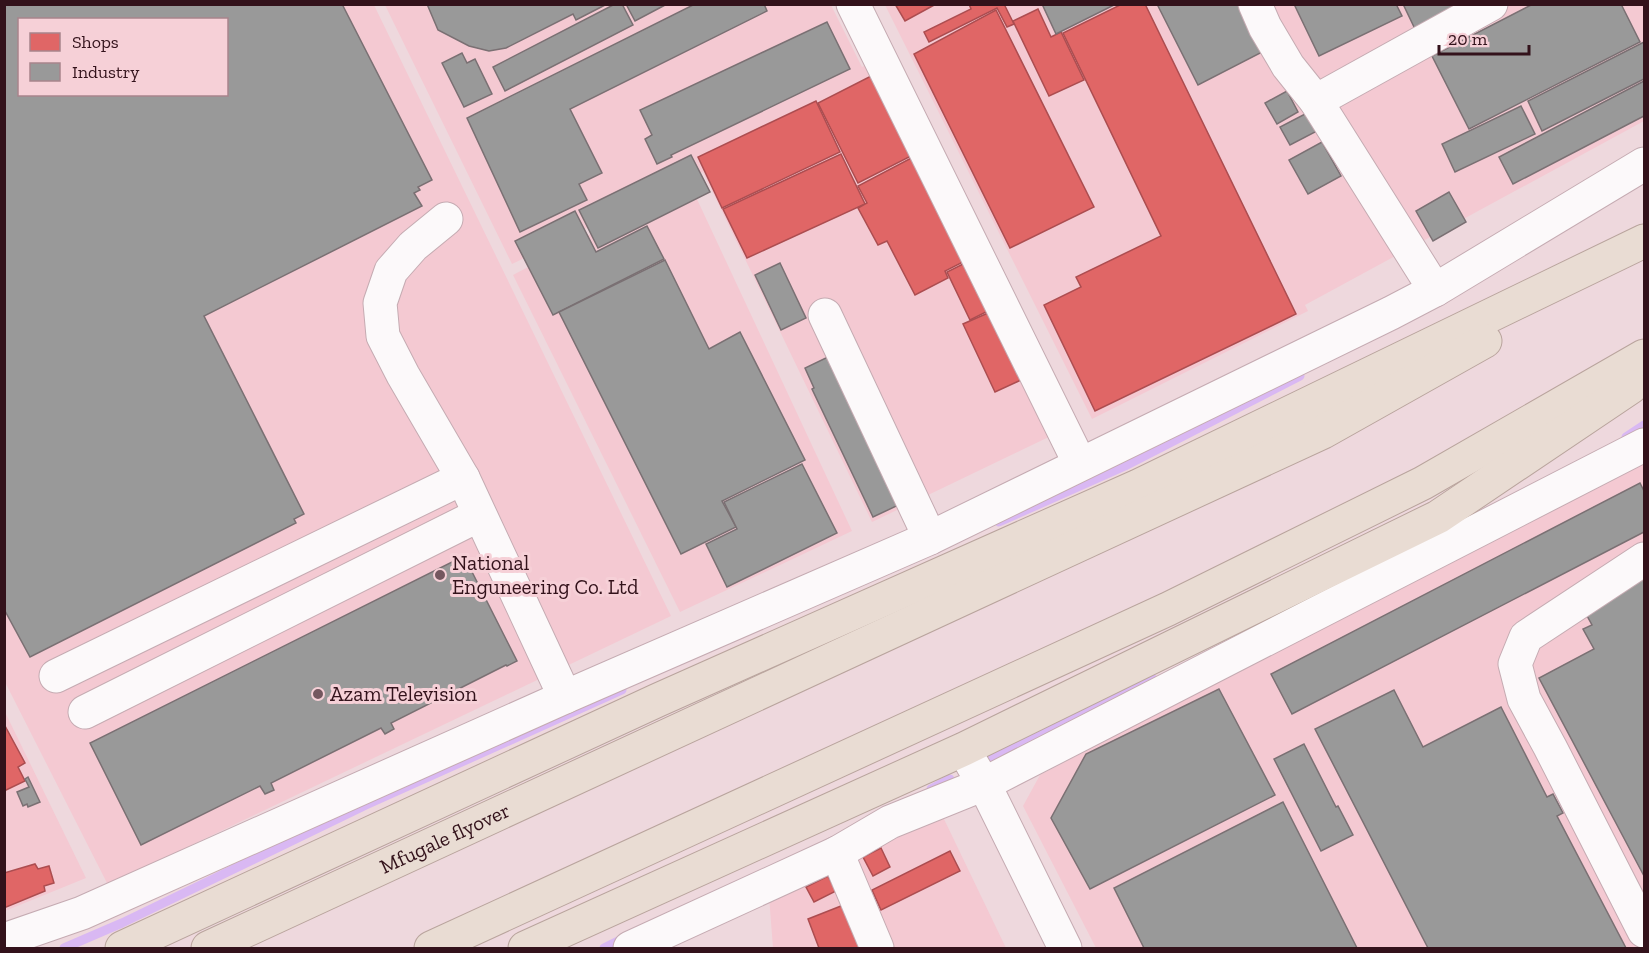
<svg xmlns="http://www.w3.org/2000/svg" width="1649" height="953" viewBox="0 0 1649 953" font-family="'Zilla Slab',serif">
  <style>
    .built { fill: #f4c9d2; fill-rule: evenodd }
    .shops { fill: #e06666; stroke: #ac4d50; stroke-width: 1.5 }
    .industry { fill: #999; stroke: #7a7073; stroke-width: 1.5; fill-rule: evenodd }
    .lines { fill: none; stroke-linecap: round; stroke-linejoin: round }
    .stream { stroke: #d9b8f3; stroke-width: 9 }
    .minor-casing { stroke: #c5abb2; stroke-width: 35 }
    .highway-casing { stroke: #b9a49d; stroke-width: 35 }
    .minor { stroke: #fcf9fa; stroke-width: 33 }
    .highway { stroke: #e9dcd3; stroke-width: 33 }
    .poi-dot { fill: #74575f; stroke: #f6d0d7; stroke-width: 2 }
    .labels { text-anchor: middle; stroke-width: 6; stroke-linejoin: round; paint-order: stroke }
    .poi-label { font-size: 21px; fill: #33121b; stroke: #f6d0d7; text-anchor: start }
    .street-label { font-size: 21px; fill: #33121b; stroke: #f6d0d7 }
  </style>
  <rect width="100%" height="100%" fill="#eed8dd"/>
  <!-- built -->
  <g class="built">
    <path d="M5 5H374L671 616 108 885 5 682ZM20 20H226V94H20Z"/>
    <polygon points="385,5 831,5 862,67 878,60 1055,434 872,522 703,172 512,264"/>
    <polygon points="885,5 1644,5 1644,121 1305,305 1308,311 1092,419"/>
    <polygon points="689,182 852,531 680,612 513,275"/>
    <polygon points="1644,460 1644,948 1096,948 1023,806 1040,775"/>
    <polygon points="4,710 86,878 5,911 4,911"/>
    <polygon points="943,817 1006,948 773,948 769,896"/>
  </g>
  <!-- shops -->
  <g class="shops">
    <polygon points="895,4 936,4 905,21"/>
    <polygon points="969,4 1004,4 1014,24 1007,27 997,8 929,42 924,32 971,9"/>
    <polygon points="1122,4 1145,4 1296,314 1095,411 1044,305 1081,287 1076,277 1161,236 1063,33"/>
    <polygon points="1038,9 1051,37 1061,32 1084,80 1049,96 1013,21"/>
    <polygon points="996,10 1094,207 1010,248 914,54"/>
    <polygon points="877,73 917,153 858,183 818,103"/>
    <polygon points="816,101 840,152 722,208 698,157"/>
    <polygon points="841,154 865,204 747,258 723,209"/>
    <polygon points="917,155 971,258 945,271 948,278 915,295 887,241 878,245 858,208 867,203 858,186"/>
    <polygon points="969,261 992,309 970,320 947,272"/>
    <polygon points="988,313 1021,380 995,392 963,324"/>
    <polygon points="4,724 25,763 18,767 25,781 4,791"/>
    <polygon points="881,848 890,867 873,876 863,857"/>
    <polygon points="950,851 960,871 881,910 872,890"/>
    <polygon points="35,864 38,869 49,866 54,883 44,886 45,891 4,908 4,873"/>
    <polygon points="828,876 836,891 814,902 806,887"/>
    <polygon points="846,904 864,948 819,948 808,919"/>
  </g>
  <!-- industry -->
  <g class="industry">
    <path d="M4 4H342L432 180 418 187 420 190 414 193 422 206 204 316 304 514 294 519 296 523 30 657 4 609ZM20 20H226V94H20Z"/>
    <polygon points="427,4 607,4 576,20 573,14 506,48 489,51 469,46 438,30"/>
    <polygon points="615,4 622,4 633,25 505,91 493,67"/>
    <polygon points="626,4 667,4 635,21"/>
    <polygon points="695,4 764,4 767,11 570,109 602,173 579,184 587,200 520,232 467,118"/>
    <polygon points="1042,4 1116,4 1056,34"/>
    <polygon points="1157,4 1248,4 1270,48 1198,85"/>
    <polygon points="1294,4 1396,4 1402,16 1319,56"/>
    <polygon points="1403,4 1466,4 1415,29"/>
    <polygon points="1533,4 1621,4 1640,42 1469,129 1432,56"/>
    <polygon points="827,22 850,69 671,155 672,157 657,164 645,139 652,135 640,110"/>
    <polygon points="1644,42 1644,79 1542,131 1528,101"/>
    <polygon points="462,53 467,63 475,59 492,94 464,107 442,63"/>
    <polygon points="1644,81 1644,116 1513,184 1499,157"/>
    <polygon points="1287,91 1298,112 1277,124 1265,103"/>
    <polygon points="1521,106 1535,134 1455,172 1442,144"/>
    <polygon points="1307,113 1317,131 1290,145 1280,127"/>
    <polygon points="1322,142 1341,176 1308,194 1289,160"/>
    <polygon points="691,155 710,192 598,248 579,210"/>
    <polygon points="1449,192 1466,222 1433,241 1416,211"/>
    <polygon points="575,211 596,252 647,226 664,259 553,315 515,241"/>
    <polygon points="665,260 709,349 740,332 805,460 722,501 736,527 681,554 559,312"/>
    <polygon points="780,263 806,318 781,330 755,275"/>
    <polygon points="830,356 907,501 873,517 812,389 814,388 805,368"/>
    <polygon points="802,464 837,533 727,587 706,544 737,529 724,502"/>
    <polygon points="1640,483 1644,491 1644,532 1292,714 1271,674"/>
    <polygon points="465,558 517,661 507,666 506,665 391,723 394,729 385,734 381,728 271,783 274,790 265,794 260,786 141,845 90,743 456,560 457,562"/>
    <polygon points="1644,570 1644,876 1539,678 1594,649 1583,629 1592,625 1580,603"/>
    <polygon points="1219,689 1275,795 1090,889 1051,818 1086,754"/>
    <polygon points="1394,690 1423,747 1501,707 1547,797 1553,794 1563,813 1557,816 1626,948 1428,948 1315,729"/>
    <polygon points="1304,744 1336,807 1338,806 1353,835 1321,851 1274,759"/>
    <polygon points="28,777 40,802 28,807 27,804 23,806 17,792 29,787 25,779"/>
    <polygon points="1283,802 1357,948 1144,948 1114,888"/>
  </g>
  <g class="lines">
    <!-- stream -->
    <g class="stream">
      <polyline points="1626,437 1644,425"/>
      <polyline points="999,522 1125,466 1300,376"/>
      <polyline points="979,765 1153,679"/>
      <polyline points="931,789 950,779"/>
      <polyline points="64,948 122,923 366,805 622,690"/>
      <polyline points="604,948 624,938"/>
    </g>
    <!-- minor casing -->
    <g class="minor-casing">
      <g id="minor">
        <polyline points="853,4 1080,464"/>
        <polyline points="1255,4 1265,27 1288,66 1316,101 1435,290"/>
        <polyline points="1316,101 1491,4"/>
        <polyline points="446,219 413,246 391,271 380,303 383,336 403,375 463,478 565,697"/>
        <polyline points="825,315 930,538"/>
        <polyline points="1644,559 1526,637 1515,664 1524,699 1550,747 1644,931"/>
        <polyline points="56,676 463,478"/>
        <polyline points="85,712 479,515"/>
        <polyline points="972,764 984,784 1065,948"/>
        <polyline points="837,853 877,948"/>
        <polyline points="4,940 82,913 565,697 930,538 1391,313 1435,290 1644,164"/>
        <polyline points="630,948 837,853 890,822 984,784 1644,445"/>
      </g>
    </g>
    <!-- highway casing -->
    <g class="highway-casing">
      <g id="highway">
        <polyline points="122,948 658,700 1138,486 1644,241"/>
        <path id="s1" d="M208 948 1323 432 1485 341"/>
        <polyline points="431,948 1168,609 1423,483 1644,356"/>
        <polyline points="525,948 964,749 1438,517 1631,387"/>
      </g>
    </g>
    <!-- minor -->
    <use href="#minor" class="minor"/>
    <!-- highway -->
    <use href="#highway" class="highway"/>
  </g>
  <!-- markers -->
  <g class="poi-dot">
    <circle cx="440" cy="575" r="6"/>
    <circle cx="318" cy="694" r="6"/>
  </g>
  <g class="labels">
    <!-- poi labels -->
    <g class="poi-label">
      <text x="452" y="570">National<tspan x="452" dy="24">Enguneering Co. Ltd</tspan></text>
      <text x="330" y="701">Azam Television</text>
    </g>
    <!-- street labels -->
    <g class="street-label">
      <text dy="7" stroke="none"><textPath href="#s1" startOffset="261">Mfugale flyover</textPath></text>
    </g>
  </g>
  <!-- border -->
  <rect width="1649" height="953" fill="none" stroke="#33121b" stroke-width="12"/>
  <!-- legend -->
  <rect x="18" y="18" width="210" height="78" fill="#f6d0d7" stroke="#a8848c" stroke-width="1.5"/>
  <rect x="30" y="33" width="30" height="18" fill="#e06666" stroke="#a8848c" stroke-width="1.5"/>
  <text x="72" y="48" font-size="18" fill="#33121b">Shops</text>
  <rect x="30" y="63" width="30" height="18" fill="#999999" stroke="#a8848c" stroke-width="1.5"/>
  <text x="72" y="78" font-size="18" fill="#33121b">Industry</text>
  <!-- scale -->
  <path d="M1439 45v9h90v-9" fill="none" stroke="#33121b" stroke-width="3"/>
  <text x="1448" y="45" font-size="18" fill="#33121b" stroke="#f6d0d7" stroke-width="4.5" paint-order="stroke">20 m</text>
</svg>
